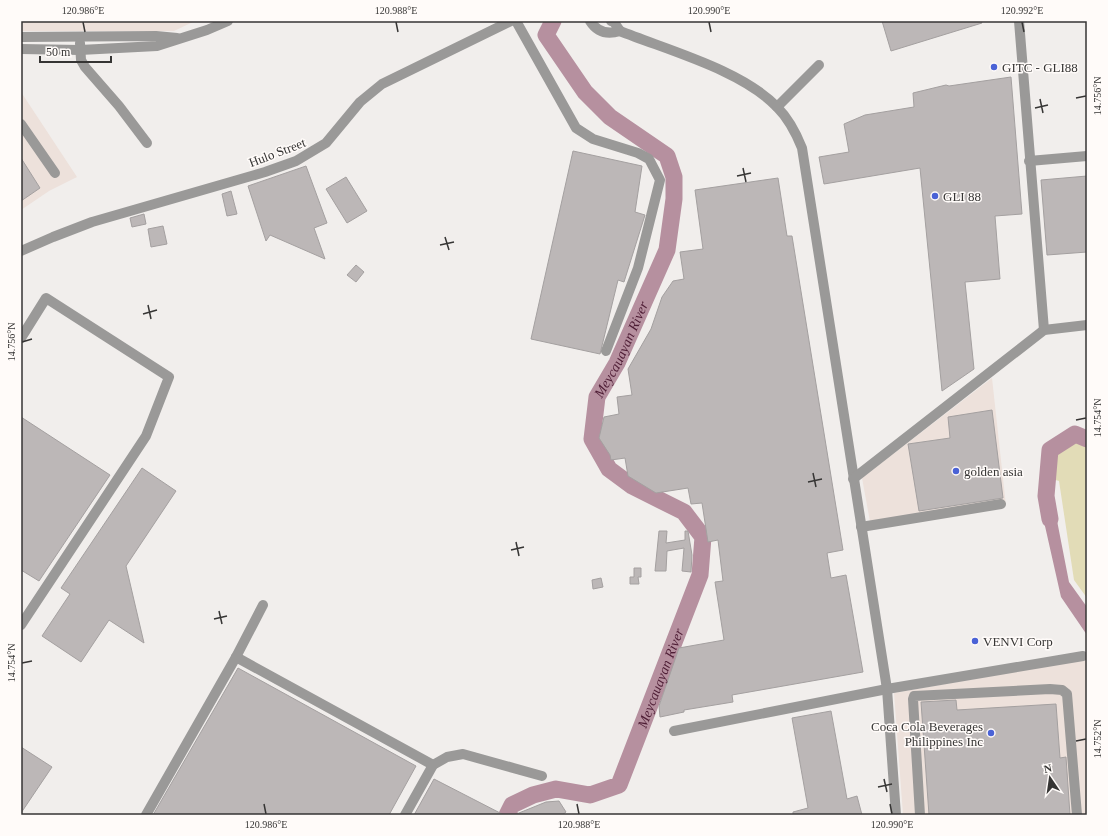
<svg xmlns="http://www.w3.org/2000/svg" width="1108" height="836" viewBox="0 0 1108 836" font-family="'Times New Roman',serif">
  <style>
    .built { fill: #ede1db }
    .green { fill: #e2dcb7 }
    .water { fill: #b6909f }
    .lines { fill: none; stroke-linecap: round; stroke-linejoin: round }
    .river { stroke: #b6909f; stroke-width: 17 }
    .building { fill: #bcb7b7; stroke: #a4a0a0 }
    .minor { stroke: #9a9998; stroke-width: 10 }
    .ticks { fill: none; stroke: #363534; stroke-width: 1.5 }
    .poi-dot { fill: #4a62d6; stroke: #fffbf9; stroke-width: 1.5 }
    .labels { text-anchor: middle; stroke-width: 3; stroke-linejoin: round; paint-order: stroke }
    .poi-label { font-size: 13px; fill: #363534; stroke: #fffbf9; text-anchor: start }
    .street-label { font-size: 13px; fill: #363534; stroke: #fffbf9 }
    .water-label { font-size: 14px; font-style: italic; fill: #4e1d35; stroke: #fffbf9 }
    .neatline { fill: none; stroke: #363534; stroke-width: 1.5 }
    .ticks-label { font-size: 10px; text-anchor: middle; fill: #363534 }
  </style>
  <rect width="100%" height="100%" fill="#f1eeec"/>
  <!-- built -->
  <g class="built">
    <polygon points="21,21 195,21 174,31 21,31"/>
    <polygon points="21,92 77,177 49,191 21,210"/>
    <polygon points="992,378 1006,506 871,527 862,478"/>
    <polygon points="1087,659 1087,815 903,815 894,693"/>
  </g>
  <!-- green -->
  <polygon class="green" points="1075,440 1087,444 1087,598 1074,580 1059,481 1052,479 1055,453"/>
  <!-- water -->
  <polygon class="water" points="1038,495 1052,495 1069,582 1087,607 1087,635 1061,597"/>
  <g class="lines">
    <!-- river -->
    <g class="river">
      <polyline points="1050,519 1046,496 1050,450 1075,434 1087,439"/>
      <path id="s1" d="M507 815 512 805 533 795 556 789 590 795 619 785 700 575 703 537 684 512 632 486 609 469 592 439 597 397 617 363 667 250 674 199V177L667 156 610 117 585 92 546 35 553 21"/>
    </g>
  </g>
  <!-- building -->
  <g class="building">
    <polygon points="882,21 981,21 982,23 891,51"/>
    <polygon points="1011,77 1022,214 995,216 1000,279 965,282 974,369 942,391 920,168 824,184 819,157 849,152 844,124 865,115 914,107 913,93 946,85 949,86"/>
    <polygon points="573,151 642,166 635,212 645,215 624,282 618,280 600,354 531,339"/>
    <polygon points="21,158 40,188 21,201"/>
    <polygon points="306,166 327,223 314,228 325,259 270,235 266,241 248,186"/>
    <polygon points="1087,176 1087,252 1047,255 1041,180"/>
    <polygon points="346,177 367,211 347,223 326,189"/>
    <polygon points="778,178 787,236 792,236 843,550 827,553 831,578 846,575 863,672 732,695 733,702 684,710 684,712 660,717 659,706 679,648 724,640 715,582 723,581 718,540 708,542 702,503 691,504 688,488 656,493 628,476 625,458 611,460 610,455 599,438 604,417 619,414 617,397 632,395 628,369 651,329 662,297 673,281 684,279 680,252 703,249 695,190"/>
    <polygon points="231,191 237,214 227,216 222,194"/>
    <polygon points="144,214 146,224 132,227 130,218"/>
    <polygon points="163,226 167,244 151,247 148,229"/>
    <polygon points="356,265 364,272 356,282 347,275"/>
    <polygon points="992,410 1003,498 919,511 908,444 950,438 948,417"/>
    <polygon points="21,417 110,475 39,581 21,570"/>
    <polygon points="142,468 176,491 126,566 144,643 109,620 81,662 42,636 70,594 61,588"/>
    <polygon points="659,531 667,531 666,543 685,540 685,531 688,531 692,555 691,572 682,571 684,548 667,551 666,571 655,571"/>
    <polygon points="634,568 641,568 641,577 638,577 639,584 630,584 630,577 634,577"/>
    <polygon points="601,578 603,587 593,589 592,580"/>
    <polygon points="238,668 416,766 389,815 153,815"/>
    <polygon points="956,700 957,710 1056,704 1060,758 1066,757 1070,815 929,815 921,702"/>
    <polygon points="831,711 847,799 857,796 862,815 793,815 793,812 808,808 792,718"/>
    <polygon points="21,747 52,767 21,813"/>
    <polygon points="434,779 504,815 414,815"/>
    <polygon points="559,801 566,812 562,815 514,815 546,802"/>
  </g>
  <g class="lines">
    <!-- minor -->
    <g class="minor">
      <polyline points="516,21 576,128 593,139 638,153 649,159 660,180 638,268 606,351"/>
      <path d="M590 21C597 32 607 35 620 31 667 50 742 70 777 107 789 119 796 133 802 148L887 689 896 815"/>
      <polyline points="611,21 614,22 620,31"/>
      <polyline points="1019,21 1044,330"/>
      <polyline points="21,37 156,36 177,38"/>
      <polyline points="80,43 81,60 85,67 119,106 147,143"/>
      <polyline points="21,49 80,50 157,46 207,30 228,21"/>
      <polyline points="777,107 819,65"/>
      <polyline points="21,124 55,173"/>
      <polyline points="1029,161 1087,156"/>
      <polyline points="21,251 53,237 92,222 265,172 296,161 326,143 360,102 382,84 511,21"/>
      <polyline points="21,338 46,298 169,377 146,436 21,625"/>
      <polyline points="853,479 1044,330 1087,325"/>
      <polyline points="861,527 1001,504"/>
      <polyline points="236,657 433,765"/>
      <polyline points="674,731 887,689 1083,656"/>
      <polyline points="146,815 236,657 263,605"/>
      <polyline points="405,815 433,765 447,757 463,754 542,776"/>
      <polyline points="920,815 913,699 914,696 1050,689 1062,690 1067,694 1077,815"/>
    </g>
  </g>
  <!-- ticks -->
  <path class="ticks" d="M83 22 85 32M396 22 398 32M709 22 711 32M1022 22 1024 32M1076 98 1086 96M1040 99 1043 113M1035 108 1048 105M743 168 746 182M737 176 751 173M445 237 449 250M440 245 454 242M148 305 151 319M143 314 157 310M22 342 32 339M1076 420 1086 418M813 473 816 487M808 482 822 479M516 542 519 556M511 550 524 547M219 611 222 624M214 619 227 616M22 663 32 661M1076 741 1086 739M884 779 887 792M878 787 892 784M264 804 266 814M577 804 579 814M890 804 892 814"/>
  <!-- markers -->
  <g class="poi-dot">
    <circle cx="994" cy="67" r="4"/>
    <circle cx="935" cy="196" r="4"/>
    <circle cx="956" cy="471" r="4"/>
    <circle cx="975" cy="641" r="4"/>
    <circle cx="991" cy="733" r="4"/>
  </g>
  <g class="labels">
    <!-- poi labels -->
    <g class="poi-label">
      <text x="1002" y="72">GITC - GLI88</text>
      <text x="943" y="201">GLI 88</text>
      <text x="964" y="476">golden asia</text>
      <text x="983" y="646">VENVI Corp</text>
      <text x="983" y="731" text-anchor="end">Coca Cola Beverages<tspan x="983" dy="15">Philippines Inc</tspan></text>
    </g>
    <!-- street labels -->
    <g class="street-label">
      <text transform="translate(277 152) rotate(-21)" y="5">Hulo Street</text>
    </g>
    <!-- water labels -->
    <g class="water-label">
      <text dy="5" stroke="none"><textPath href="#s1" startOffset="635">Meycauayan River</textPath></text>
      <text dy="5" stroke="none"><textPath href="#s1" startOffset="238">Meycauayan River</textPath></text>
    </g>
  </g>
  <!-- border -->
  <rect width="1108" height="836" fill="none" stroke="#fffbf9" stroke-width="44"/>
  <!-- north arrow -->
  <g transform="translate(1050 778) rotate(347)" stroke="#fffbf9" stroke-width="3" paint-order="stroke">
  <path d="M0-3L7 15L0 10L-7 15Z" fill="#363534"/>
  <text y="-6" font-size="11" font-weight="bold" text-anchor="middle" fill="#363534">N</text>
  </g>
  <!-- scale -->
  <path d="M40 56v6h71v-6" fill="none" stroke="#363534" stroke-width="2"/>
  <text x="46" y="56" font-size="12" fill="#363534" stroke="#fffbf9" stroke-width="3" paint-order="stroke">50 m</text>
  <rect x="22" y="22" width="1064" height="792" class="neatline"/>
  <g class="ticks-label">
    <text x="83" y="14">120.986°E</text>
    <text x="396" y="14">120.988°E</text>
    <text x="709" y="14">120.990°E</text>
    <text x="1022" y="14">120.992°E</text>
    <text transform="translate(1097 96) rotate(-90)" y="4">14.756°N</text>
    <text transform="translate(11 342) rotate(-90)" y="4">14.756°N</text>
    <text transform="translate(1097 418) rotate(-90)" y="4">14.754°N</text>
    <text transform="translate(11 663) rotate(-90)" y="4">14.754°N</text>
    <text transform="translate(1097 739) rotate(-90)" y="4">14.752°N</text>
    <text x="266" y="828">120.986°E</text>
    <text x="579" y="828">120.988°E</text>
    <text x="892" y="828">120.990°E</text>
  </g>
</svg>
